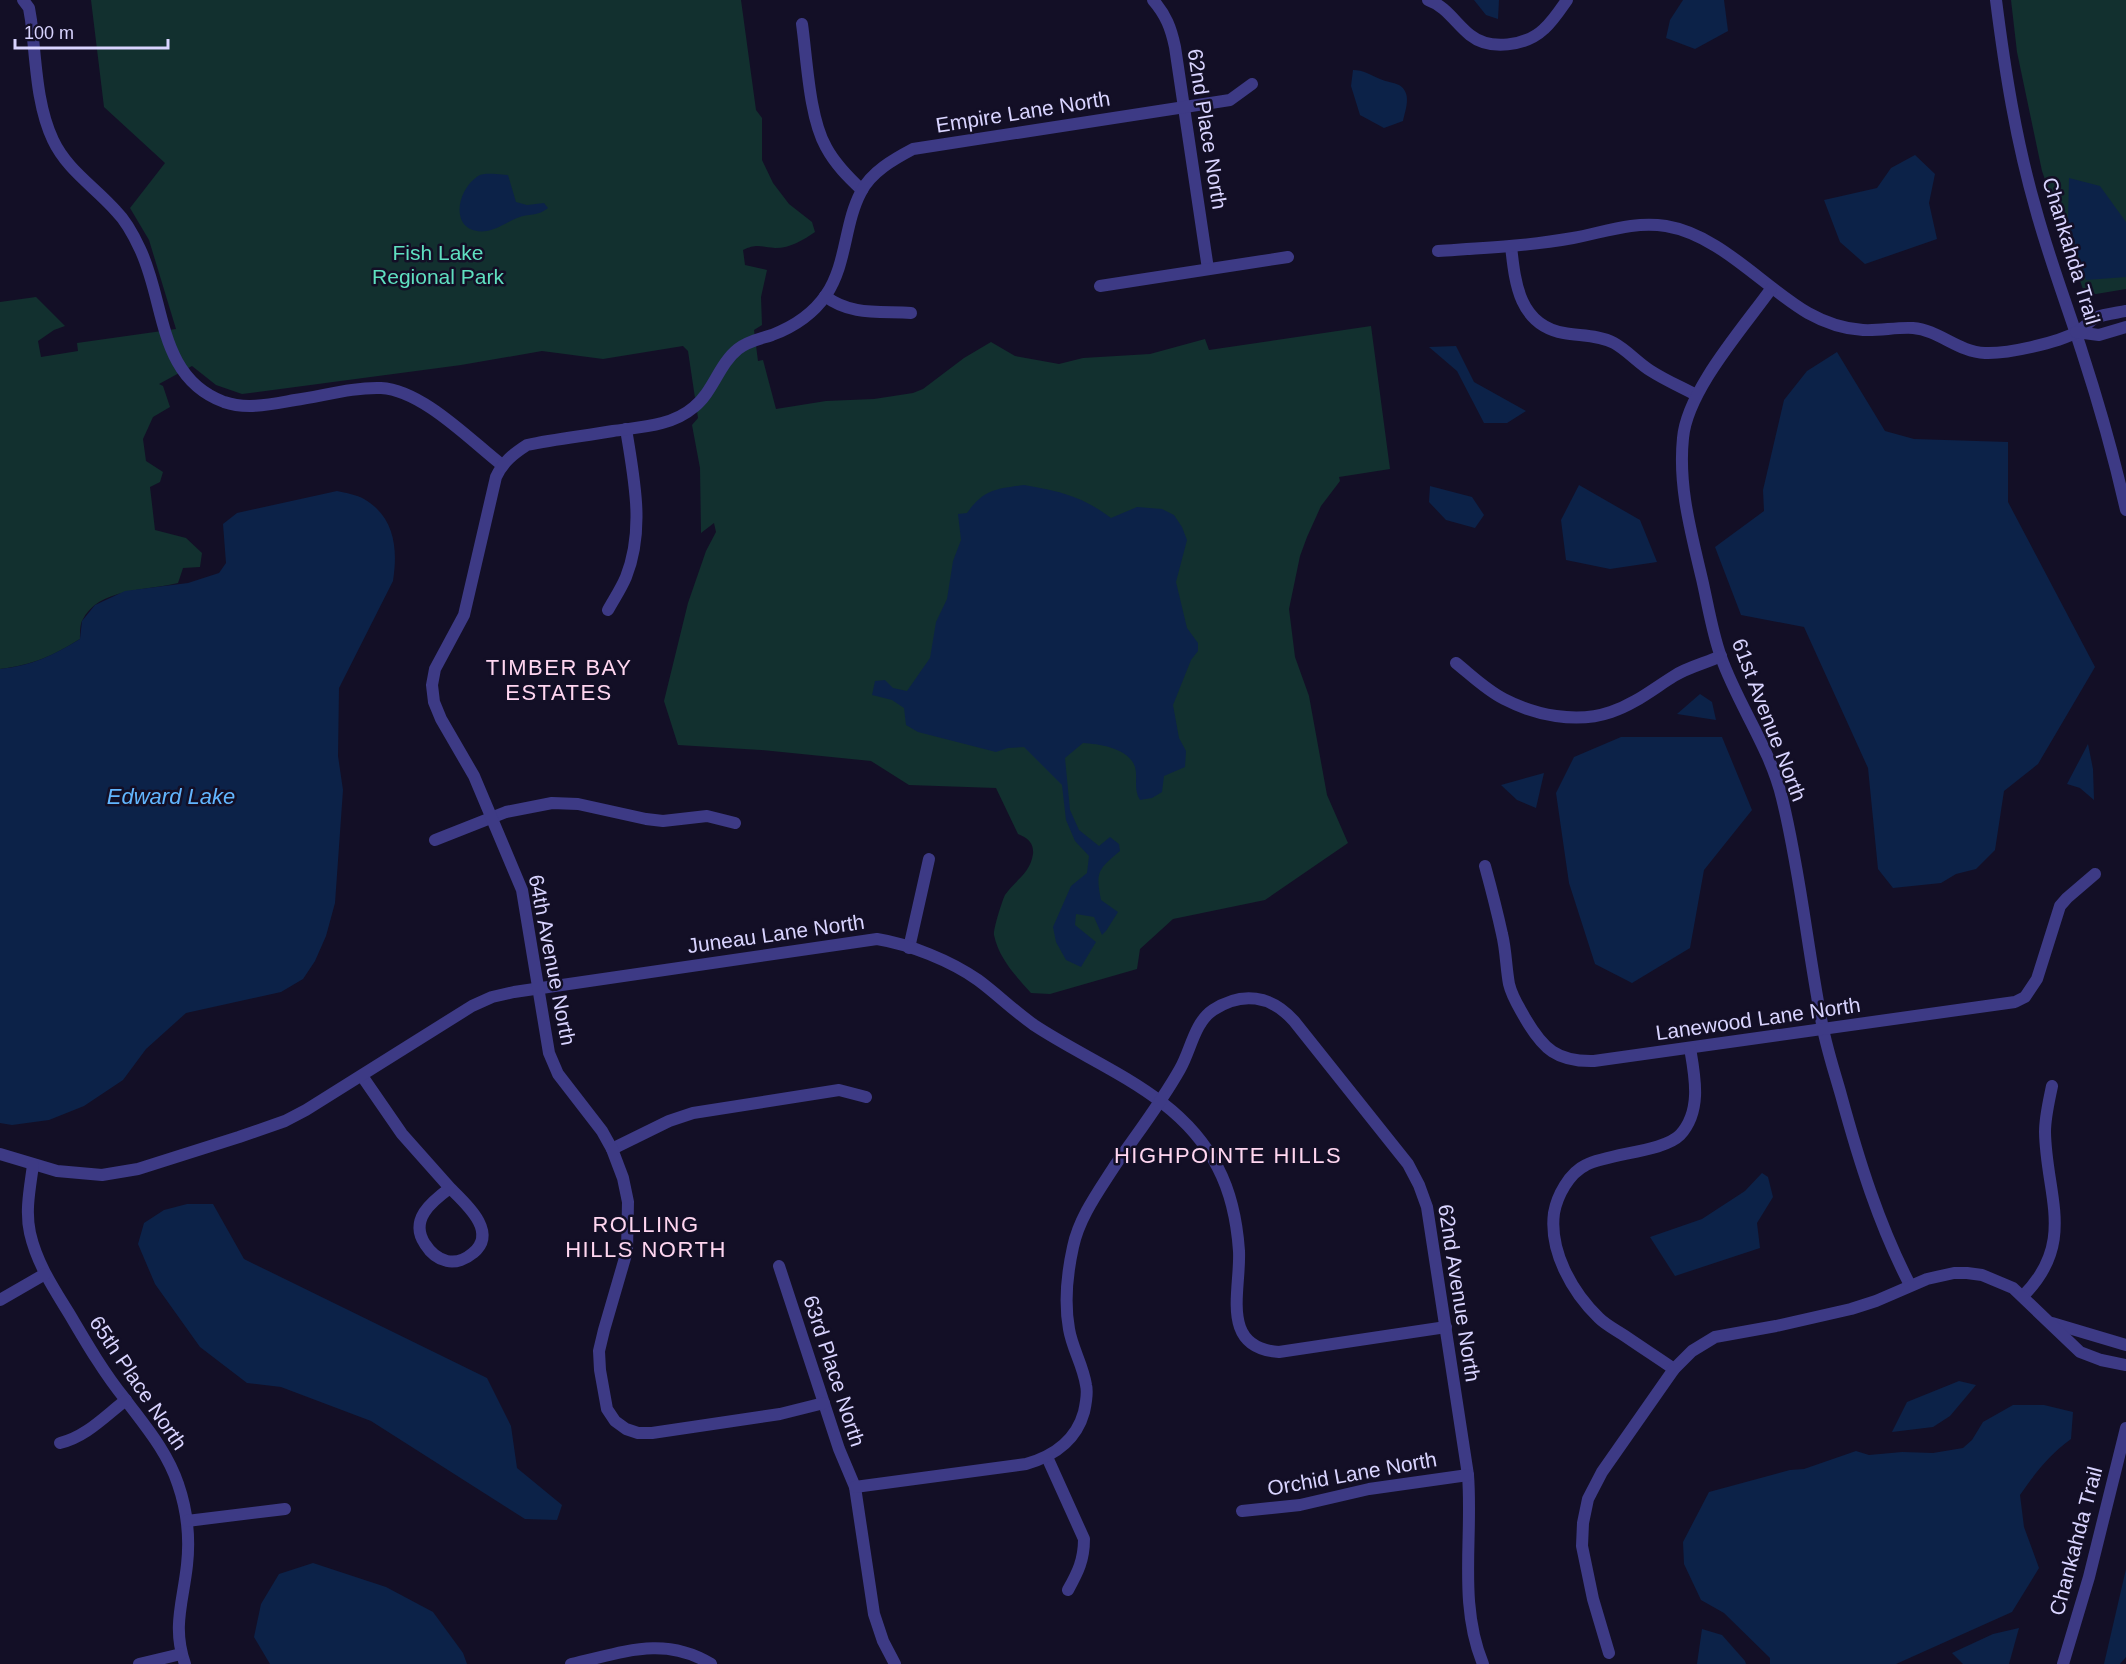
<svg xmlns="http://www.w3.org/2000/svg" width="2126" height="1664" viewBox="0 0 2126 1664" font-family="Arial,sans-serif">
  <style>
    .green { fill: #12302f }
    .water { fill: #0c2248 }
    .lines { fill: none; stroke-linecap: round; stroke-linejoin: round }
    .minor { stroke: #3d3a85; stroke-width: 12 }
    .labels { text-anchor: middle; stroke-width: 5; stroke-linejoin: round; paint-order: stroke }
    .street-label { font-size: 21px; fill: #d9d4ff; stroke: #130f26 }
    .park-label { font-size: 21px; fill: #5fe0c0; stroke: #130f26 }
    .neighbourhood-label { font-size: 22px; letter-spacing: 1.5px; fill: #ffd6f0; stroke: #130f26 }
    .water-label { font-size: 22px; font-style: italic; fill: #62b6ff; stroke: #130f26 }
  </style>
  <rect width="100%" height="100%" fill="#130f26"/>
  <!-- green -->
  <g class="green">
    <path d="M91 0H741L756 110 762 118V160L773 183 789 204 812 222 815 232C803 240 791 248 775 248 761 247 757 243 743 250L745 265 767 270 761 297 762 325 754 330 758 361 763 360 776 409 826 401 874 399 913 393 923 389 964 358 991 342 1015 356 1059 364 1083 358 1150 354 1205 339 1209 350 1371 326 1390 469 1339 477 1340 481 1321 506 1307 537 1300 556 1289 609 1295 657 1309 696 1327 795 1348 843 1265 900 1173 919 1140 949 1137 969 1050 994 1031 993C1016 976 999 959 994 935 993 930 1002 901 1005 895 1015 880 1030 874 1033 854 1034 843 1028 838 1018 834L996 788 909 785 871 761 761 750 678 745 664 701 688 603 706 551 716 532 714 523 701 533 700 468 692 425 698 418 688 351 683 346 603 359 542 351 461 365 242 394 216 385 192 366 159 384 163 386 170 407 153 417 143 439 146 461 163 472 160 482 150 487 155 530 186 538 202 553 200 567 183 568 178 583C148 591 98 587 82 621 80 625 80 633 80 639 53 656 32 665 0 669V302L36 297 65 326 54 330 38 341 41 357 78 351 77 343 176 329 149 240 130 208 165 163 104 107Z"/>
    <polygon points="2011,0 2126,0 2126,289 2096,294 2084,292 2042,171 2017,52"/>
  </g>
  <!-- water -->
  <g class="water">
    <polygon points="1474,0 1499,0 1498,19 1486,15"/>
    <polygon points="1683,0 1724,0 1728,31 1695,49 1666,38 1670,20"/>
    <path d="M1353 70C1363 70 1371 75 1380 79 1386 82 1393 82 1399 85 1412 93 1406 108 1403 121L1384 128 1360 115 1351 86Z"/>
    <polygon points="1915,155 1935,174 1929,203 1937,239 1865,264 1840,242 1824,200 1877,188 1891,168"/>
    <path d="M496 174 508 175 516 202 527 205 544 203 548 208C537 217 529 213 517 218 507 222 498 229 487 231 450 236 454 192 478 176 483 173 491 174 496 174Z"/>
    <polygon points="2069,178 2100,186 2126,222 2126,277 2086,280 2068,221"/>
    <polygon points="1456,346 1474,382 1526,411 1507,423 1484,423 1457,371 1429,347"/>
    <polygon points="1837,352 1885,431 1914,439 2008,442 2008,502 2095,667 2038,764 2004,791 1995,850 1976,869 1956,874 1941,883 1893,888 1878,869 1868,768 1804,627 1741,615 1715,547 1764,511 1763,490 1784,400 1807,371"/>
    <path d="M1024 485C1059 491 1082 496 1111 518L1137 507 1162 509 1174 515 1182 527 1187 540 1176 582 1187 628 1198 643V651L1191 660 1173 705 1179 738 1186 751 1185 767 1164 776 1162 792 1152 798 1140 800C1133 789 1138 778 1135 767 1129 748 1099 744 1083 743L1065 758 1070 810 1079 830 1099 846 1110 837 1119 844 1120 851C1099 869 1095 871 1101 900L1118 912 1106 931 1102 935 1094 917 1076 914 1075 925 1096 942 1081 967 1066 960 1056 942 1053 927 1071 886 1087 873 1089 856 1075 841 1066 820 1062 785 1024 747 1008 748 996 752 918 732 906 725 904 708 892 700 872 695 875 681 885 680 893 688 907 691 930 658 936 622 947 599 953 561 961 540 958 514 967 513C984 489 997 489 1024 485Z"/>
    <polygon points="1579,485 1640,520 1657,562 1610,569 1566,560 1561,520"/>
    <polygon points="1430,486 1472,497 1484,515 1475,528 1446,520 1429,502"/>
    <path d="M337 491C346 493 357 495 364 499 395 517 398 549 393 581L339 688 338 756 343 790 335 903 326 936 315 961 303 979 281 992 186 1013 146 1049 123 1080 84 1106 49 1120 12 1125 0 1123V669C31 666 54 655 80 639L82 621 95 605 125 591 188 583 219 573 226 563 223 524 237 513Z"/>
    <polygon points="1700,694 1712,702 1716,720 1677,714"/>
    <polygon points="1621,737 1722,737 1752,810 1704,870 1690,948 1632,983 1595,964 1569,883 1556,793 1574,757"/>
    <polygon points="2088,744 2093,769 2094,800 2080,788 2067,784"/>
    <polygon points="1544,773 1536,808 1517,800 1501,785"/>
    <polygon points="1762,1173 1768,1177 1773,1197 1757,1223 1760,1248 1675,1276 1650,1237 1702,1219 1745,1191"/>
    <polygon points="187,1204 213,1204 244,1259 487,1378 511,1426 517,1468 562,1505 557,1520 525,1519 371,1421 281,1387 247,1383 200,1347 155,1284 138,1244 144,1223 164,1210"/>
    <polygon points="1959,1381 1976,1385 1950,1416 1933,1427 1892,1432 1907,1402"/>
    <path d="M2013 1405H2044L2073 1412 2071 1439C2049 1455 2036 1472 2020 1495L2024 1527 2039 1568 2012 1612 1896 1664H1770V1658L1724 1613 1701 1600 1684 1564 1683 1542 1709 1492 1790 1470 1804 1469 1856 1451 1869 1455 1902 1452 1933 1453 1963 1448 1972 1440 1983 1422Z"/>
    <polygon points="313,1563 386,1587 433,1612 463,1653 467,1664 270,1664 254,1637 261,1604 279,1574"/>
    <polygon points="2126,1569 2126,1657 2120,1664 2104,1664"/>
    <polygon points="2019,1628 2009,1664 1963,1664 1952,1653 1993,1634"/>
    <polygon points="1702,1629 1722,1635 1745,1661 1746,1664 1697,1664"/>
  </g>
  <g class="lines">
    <!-- minor -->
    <g class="minor">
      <path d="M23 0 29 8 31 20C36 59 36 104 53 140 67 170 95 187 116 211 126 221 134 236 140 249 166 303 157 377 224 402 247 410 272 404 295 400 323 396 353 387 381 388 422 390 470 440 502 465"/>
      <path d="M1153 0C1166 15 1171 28 1175 47L1208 269"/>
      <path d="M1428 0C1446 6 1456 24 1470 35 1490 51 1526 46 1544 29 1553 21 1560 10 1567 0"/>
      <path d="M1996 0C2005 71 2016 141 2036 210 2049 258 2067 305 2082 352 2099 404 2114 457 2126 510"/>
      <path d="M802 24C807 59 809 117 826 147 835 164 848 177 862 190"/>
      <path d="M1511 246C1515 283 1519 325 1564 333 1580 336 1599 335 1614 343 1627 350 1638 363 1651 371 1665 380 1681 387 1696 395"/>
      <path d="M1438 251C1483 248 1528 246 1573 238 1605 232 1633 221 1666 226 1720 235 1762 286 1808 313 1824 322 1844 329 1863 330 1880 331 1896 327 1913 328 1939 330 1958 352 1985 353 2007 354 2057 343 2077 332 2083 328 2089 322 2095 318 2104 314 2116 313 2126 311"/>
      <polyline points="1100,286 1288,257"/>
      <path d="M1771 289C1743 328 1687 391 1683 438 1678 486 1691 532 1702 579 1708 605 1712 632 1721 657 1738 705 1770 748 1782 798 1800 871 1807 945 1821 1018 1825 1044 1834 1070 1841 1095 1859 1161 1879 1225 1910 1285"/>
      <path d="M825 296C851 316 880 311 911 313"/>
      <polyline points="2076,332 2099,335 2126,327"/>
      <path d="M608 610C614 599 621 589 626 577 645 529 634 479 626 429"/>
      <path d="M1456 663C1471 675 1486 690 1504 699 1535 715 1576 724 1611 712 1635 704 1653 689 1674 676 1688 667 1706 663 1721 656"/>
      <polyline points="435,840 506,812 552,803 578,804 646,819 663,821 707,816 735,823"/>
      <path d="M1485 866C1491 888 1497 911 1502 934 1506 950 1506 968 1509 984 1512 997 1519 1007 1525 1018 1543 1049 1557 1062 1594 1061L2015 1002 2025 997 2037 979 2060 906 2067 898 2095 874"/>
      <polyline points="909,948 929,859"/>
      <path d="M362 1076 402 1134 450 1188C431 1202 409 1220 425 1244 430 1252 438 1259 447 1261 456 1263 466 1259 473 1253 499 1232 465 1203 450 1188"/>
      <polyline points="612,1149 669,1121 693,1113 839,1090 866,1097"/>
      <path d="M0 1154 57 1171 102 1175 138 1169 239 1137 285 1121 306 1110 472 1006 492 997 514 992 877 939C909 944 951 961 978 980 997 994 1014 1011 1034 1025 1099 1068 1181 1094 1218 1168 1231 1193 1237 1222 1239 1251 1241 1290 1219 1348 1279 1352L1446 1327"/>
      <path d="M33 1165C30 1188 25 1211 30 1233 37 1264 54 1289 70 1315 87 1344 104 1373 125 1399 145 1426 167 1451 178 1484 187 1510 190 1538 187 1565 183 1602 172 1627 185 1664"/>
      <polyline points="779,1266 839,1449 855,1487 874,1614 883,1641 895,1664"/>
      <path d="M2023 1296C2077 1242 2046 1195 2045 1132 2045 1117 2049 1101 2052 1086"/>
      <polyline points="0,1300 45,1274"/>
      <polyline points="2052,1323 2126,1345"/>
      <path d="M1674 1369C1658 1358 1641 1347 1625 1336 1616 1330 1606 1325 1599 1318 1572 1292 1549 1251 1554 1213 1557 1196 1569 1173 1586 1165 1610 1153 1663 1152 1680 1135 1702 1111 1695 1077 1690 1048"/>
      <path d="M824 1403 780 1414 652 1433H638L626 1429 615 1421 607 1409 600 1370 599 1351 604 1330 627 1251 628 1202 623 1178 612 1149 602 1131 558 1074 549 1053 522 890 474 776 441 719 434 702 432 685 435 669 464 615 496 477C503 462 513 454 527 445 555 439 584 436 613 431 641 427 672 426 694 407 713 392 719 364 738 349 748 341 760 339 772 335 793 327 813 314 826 295 847 264 844 224 861 192 871 172 894 159 913 149L1230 100 1252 84"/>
      <path d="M60 1443C86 1437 105 1416 126 1400"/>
      <path d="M1047 1457 1084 1539C1084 1560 1078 1572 1068 1590"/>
      <path d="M855 1487 1026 1464C1054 1456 1076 1441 1084 1412 1086 1403 1088 1393 1086 1385 1083 1365 1072 1348 1069 1329 1064 1301 1067 1274 1073 1247 1079 1218 1098 1192 1114 1167 1136 1135 1161 1103 1180 1069 1191 1050 1194 1023 1213 1010 1242 991 1271 995 1294 1021L1408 1164 1419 1185 1427 1207 1468 1475C1473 1538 1458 1604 1483 1664"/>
      <polyline points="1242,1511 1300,1505 1369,1489 1468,1475"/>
      <polyline points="187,1521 285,1509"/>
      <polyline points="1609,1653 1593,1599 1582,1546 1583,1523 1588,1499 1602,1472 1674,1369 1692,1351 1715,1337 1776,1326 1851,1309 1876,1301 1927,1279 1954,1273 1967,1273 1982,1275 2013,1288 2080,1352 2101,1360 2126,1365"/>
      <polyline points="139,1664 181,1654"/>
      <path d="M571 1664C622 1653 663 1635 711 1664"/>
      <polyline points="2063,1664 2089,1577 2126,1428"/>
    </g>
  </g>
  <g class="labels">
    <!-- street labels -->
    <g class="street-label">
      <text transform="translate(1023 112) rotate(-9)" y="7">Empire Lane North</text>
      <text transform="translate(1207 129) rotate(81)" y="7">62nd Place North</text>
      <text transform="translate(2071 251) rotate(73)" y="7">Chankahda Trail</text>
      <text transform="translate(1769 720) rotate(69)" y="7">61st Avenue North</text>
      <text transform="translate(776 934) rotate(-8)" y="7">Juneau Lane North</text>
      <text transform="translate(552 960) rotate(79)" y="7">64th Avenue North</text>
      <text transform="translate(1758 1019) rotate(-8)" y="7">Lanewood Lane North</text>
      <text transform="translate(1459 1293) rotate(81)" y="7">62nd Avenue North</text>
      <text transform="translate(834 1371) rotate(72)" y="7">63rd Place North</text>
      <text transform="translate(138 1383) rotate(56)" y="7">65th Place North</text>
      <text transform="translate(1352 1474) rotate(-10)" y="7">Orchid Lane North</text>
      <text transform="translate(2076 1541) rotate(-75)" y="7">Chankahda Trail</text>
    </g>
    <!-- park labels -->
    <g class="park-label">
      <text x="438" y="260">Fish Lake<tspan x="438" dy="24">Regional Park</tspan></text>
    </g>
    <!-- neighbourhood labels -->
    <g class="neighbourhood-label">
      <text x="559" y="675">TIMBER BAY<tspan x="559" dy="25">ESTATES</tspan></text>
      <text x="1228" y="1163">HIGHPOINTE HILLS</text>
      <text x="646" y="1232">ROLLING<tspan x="646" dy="25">HILLS NORTH</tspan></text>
    </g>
    <!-- water labels -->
    <g class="water-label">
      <text x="171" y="804">Edward Lake</text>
    </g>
  </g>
  <!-- scale -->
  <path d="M15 39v9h153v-9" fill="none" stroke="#d9d4ff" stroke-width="3"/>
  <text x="24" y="39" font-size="18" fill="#d9d4ff" stroke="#130f26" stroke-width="4.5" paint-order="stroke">100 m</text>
</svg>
